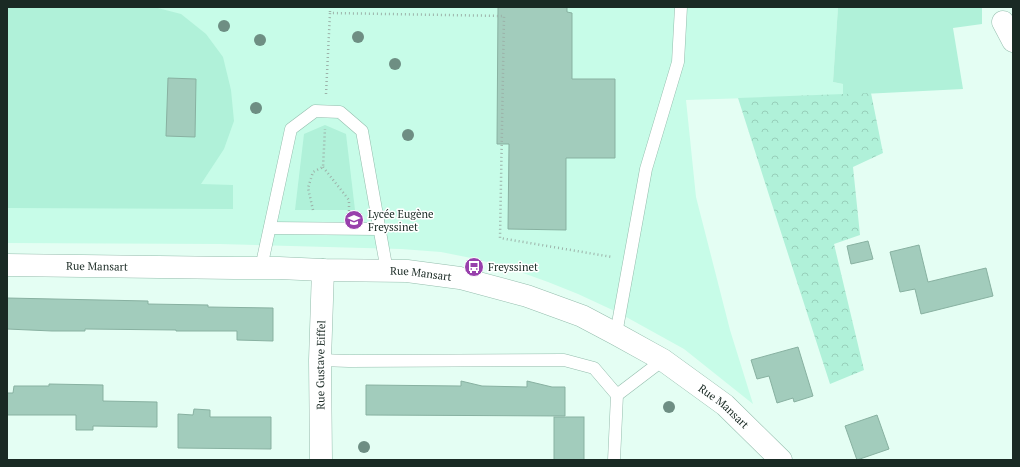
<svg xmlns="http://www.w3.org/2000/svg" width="1020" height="467" viewBox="0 0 1020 467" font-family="'PT Serif',serif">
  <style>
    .built { fill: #c7fce8 }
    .green { fill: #b0f1d9 }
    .forest { fill: url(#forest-crowns) }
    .building { fill: #a2ccbc; stroke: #88b1a1 }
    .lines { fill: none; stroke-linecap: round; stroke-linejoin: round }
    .service-casing { stroke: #94bdad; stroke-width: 13 }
    .minor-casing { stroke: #94bdad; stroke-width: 23 }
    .path { stroke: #9cb2a9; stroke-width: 2.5; stroke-dasharray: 1 3; stroke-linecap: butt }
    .service { stroke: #fff; stroke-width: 12 }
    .minor { stroke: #fff; stroke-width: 22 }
    .tree { fill: #6e8e83 }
    .labels { text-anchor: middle; stroke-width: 3; stroke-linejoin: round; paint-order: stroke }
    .poi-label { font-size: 11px; fill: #1a2a24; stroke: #fff; text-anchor: start }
    .street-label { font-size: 11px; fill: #1a2a24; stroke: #fff }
  </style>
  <defs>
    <pattern id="forest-crowns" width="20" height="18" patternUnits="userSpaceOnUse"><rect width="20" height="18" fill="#b0f1d9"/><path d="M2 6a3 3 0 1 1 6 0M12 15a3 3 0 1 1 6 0" fill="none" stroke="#97cfba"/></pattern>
  </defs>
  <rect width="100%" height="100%" fill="#e4fef3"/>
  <!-- built -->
  <polygon class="built" points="7,7 838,7 833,82 843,84 843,95 686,100 696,197 730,330 753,404 684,349 619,313 578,294 548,282 512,269 476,259 441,252 401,249 220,244 7,243"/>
  <!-- green -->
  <g class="green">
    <polygon points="7,7 154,7 181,14 206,34 223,57 231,90 234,121 224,149 201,184 233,185 233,209 7,208"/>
    <polygon points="838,7 982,7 982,24 953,28 963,89 843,95 843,84 833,82"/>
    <polygon points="325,125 346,134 355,210 295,210 304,134"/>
  </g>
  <!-- forest -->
  <polygon class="forest" points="871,93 883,153 853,167 860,235 834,244 864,370 830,384 768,192 738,98"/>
  <!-- building -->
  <g class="building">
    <polygon points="498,7 567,7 567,12 572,13 572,79 615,79 615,158 566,158 566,230 508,229 509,144 497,144"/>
    <polygon points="168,78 196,79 195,137 166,136"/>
    <polygon points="868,241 873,259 851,264 847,246"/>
    <polygon points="919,245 928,282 986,268 993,296 921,314 915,289 900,292 890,252"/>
    <polygon points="7,298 148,301 148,304 208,305 208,307 273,308 273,341 237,340 237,331 176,331 176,330 85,329 85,331 52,331 7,329"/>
    <polygon points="798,347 813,396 794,402 793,398 777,403 769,376 757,379 751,360"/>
    <polygon points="461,381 482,386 527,387 527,381 552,387 565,387 565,416 366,415 366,385 461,386"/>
    <polygon points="49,384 103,385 103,401 157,402 157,427 93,426 93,430 76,430 76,415 7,415 7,393 13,393 14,386 49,386"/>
    <polygon points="194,409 210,410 210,417 271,417 271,449 178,448 178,414 193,415"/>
    <polygon points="877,415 889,449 857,460 845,426"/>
    <rect x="554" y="417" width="30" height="43"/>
  </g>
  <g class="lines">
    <!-- service casing -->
    <g class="service-casing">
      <g id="service">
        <polyline points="270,228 379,229"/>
        <polyline points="261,268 291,129 315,111 340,112 362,131 387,271"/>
        <polyline points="616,334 646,169 678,62 681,7"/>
        <polyline points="320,360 349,361 564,360 594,368 617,395 614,460"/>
        <polyline points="617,395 663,360"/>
      </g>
    </g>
    <!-- minor casing -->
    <g class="minor-casing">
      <g id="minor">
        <polyline points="1003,22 1013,41"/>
        <path id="s1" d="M7 265 234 268H279L323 270 407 271 460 278 527 296 582 316 616 334 663 360 725 405 781 460"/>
        <path id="s2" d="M321 460 320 360 323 270"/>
      </g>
    </g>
    <!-- path -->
    <g class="path">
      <polyline points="330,7 330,13"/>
      <polyline points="326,94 330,13 504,16 500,238 612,257"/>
      <polyline points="323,167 349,200 349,211"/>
      <polyline points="313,210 308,188 313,172 323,167 325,129"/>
    </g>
    <!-- service -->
    <use href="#service" class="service"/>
    <!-- minor -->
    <use href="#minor" class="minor"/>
  </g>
  <!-- trees -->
  <g class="tree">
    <circle cx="224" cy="26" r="6"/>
    <circle cx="358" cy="37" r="6"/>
    <circle cx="260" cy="40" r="6"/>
    <circle cx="395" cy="64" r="6"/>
    <circle cx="256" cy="108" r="6"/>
    <circle cx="408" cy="135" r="6"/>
    <circle cx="669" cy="407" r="6"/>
    <circle cx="364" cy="447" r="6"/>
  </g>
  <!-- icons -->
  <defs>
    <g id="school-disc" transform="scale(1)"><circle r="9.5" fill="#9840ac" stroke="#fff"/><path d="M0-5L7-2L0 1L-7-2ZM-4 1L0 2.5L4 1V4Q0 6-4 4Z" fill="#fff"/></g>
    <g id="bus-disc" transform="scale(1)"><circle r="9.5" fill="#9840ac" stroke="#fff"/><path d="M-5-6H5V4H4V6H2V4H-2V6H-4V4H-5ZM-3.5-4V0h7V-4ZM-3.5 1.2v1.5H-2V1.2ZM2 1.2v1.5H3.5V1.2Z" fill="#fff"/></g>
  </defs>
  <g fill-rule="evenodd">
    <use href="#school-disc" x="354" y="220"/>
    <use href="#bus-disc" x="474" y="267"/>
  </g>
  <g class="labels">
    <!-- poi labels -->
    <g class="poi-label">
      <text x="368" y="218">Lycée Eugène<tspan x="368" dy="13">Freyssinet</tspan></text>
      <text x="488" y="271">Freyssinet</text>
    </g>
    <!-- street labels -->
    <g class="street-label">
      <text dy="4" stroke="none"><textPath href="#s1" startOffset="90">Rue Mansart</textPath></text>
      <text dy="4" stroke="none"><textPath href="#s1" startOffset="414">Rue Mansart</textPath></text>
      <text dy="4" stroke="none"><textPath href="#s2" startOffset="95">Rue Gustave Eiffel</textPath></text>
      <text dy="4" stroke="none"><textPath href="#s1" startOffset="750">Rue Mansart</textPath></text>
    </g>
  </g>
  <!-- border -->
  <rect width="1020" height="467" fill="none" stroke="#1a2a24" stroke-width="16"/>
</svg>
